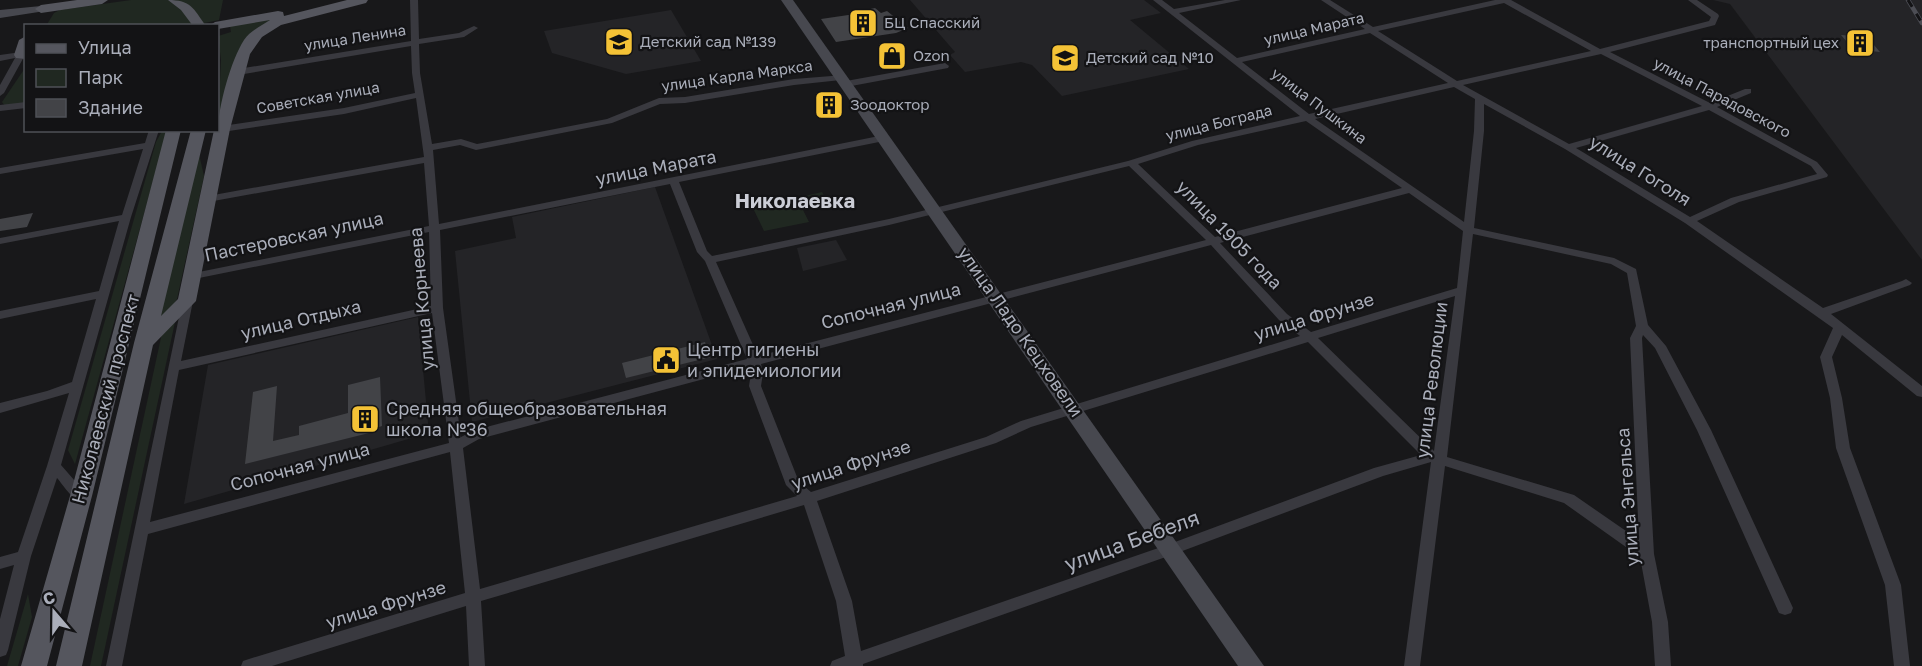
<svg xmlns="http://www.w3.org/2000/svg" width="1922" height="666" viewBox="0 0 1922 666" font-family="'Golos Text',sans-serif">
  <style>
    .built { fill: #242427 }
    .green { fill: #202821 }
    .building { fill: #424347 }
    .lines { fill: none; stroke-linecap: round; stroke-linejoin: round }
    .street { fill: #39393f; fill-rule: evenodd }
    .secondary { fill: #47484f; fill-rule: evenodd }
    .primary { fill: #55565e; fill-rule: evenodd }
    .rail-casing { stroke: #4c4d54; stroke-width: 4.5 }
    .rail { stroke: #131315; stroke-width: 3; stroke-dasharray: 8; stroke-linecap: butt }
    .labels { text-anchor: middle; stroke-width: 4.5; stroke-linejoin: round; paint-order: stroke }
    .far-poi-label { font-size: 15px; fill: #aaaeba; stroke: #131315; text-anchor: start }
    .far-street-label { font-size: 15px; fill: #aaaeba; stroke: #131315 }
    .street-label { font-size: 18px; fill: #aaaeba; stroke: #131315 }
    .poi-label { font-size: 18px; fill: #aaaeba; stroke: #131315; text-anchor: start }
    .neighbourhood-label { font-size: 20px; font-weight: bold; fill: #cbcdd6; stroke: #131315 }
    .near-street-label { font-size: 21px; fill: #aaaeba; stroke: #131315 }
  </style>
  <rect width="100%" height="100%" fill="#18181a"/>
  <!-- built -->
  <g class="built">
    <polygon points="910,0 1144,0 1161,13 1130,20 1189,69 1062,96 1032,65 1021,62 965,72 950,55 955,52"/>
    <polygon points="1713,0 1922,0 1922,260 1730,4"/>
    <polygon points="671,10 701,61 626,74 552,53 544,31"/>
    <polygon points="655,187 717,359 472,422 455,251 516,238 512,217"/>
    <polygon points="836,240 847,260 803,271 797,248"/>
    <polygon points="418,317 429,433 184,504 208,365"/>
  </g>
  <!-- green -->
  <g class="green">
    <polygon points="131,0 223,0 219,20 195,25 46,26 54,13 60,10"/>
    <path d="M282 17C263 25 250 31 240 49L218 125 221 60 218 36 231 32 230 26Z"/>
    <polygon points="25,68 25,103 5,106 2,102"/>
    <polygon points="162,131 166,131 166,134 75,464 68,450 156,142"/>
    <polygon points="199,154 204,176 177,299 169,313 157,322"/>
    <polygon points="822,192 829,204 803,210 809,222 764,231 753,208"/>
    <polygon points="175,322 101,666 90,666 162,333"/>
    <polygon points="28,594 32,617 18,666 7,666"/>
  </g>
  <!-- building -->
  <g class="building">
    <polygon points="875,8 881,13 887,11 908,28 896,33 836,42 821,19 862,13 861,11"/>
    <polygon points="1841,35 1867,37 1880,52 1853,49"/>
    <polygon points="33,213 27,227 0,231 0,219"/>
    <polygon points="705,342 711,357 626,378 622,363"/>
    <polygon points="380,377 382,426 373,429 373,432 245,464 253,392 277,386 273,441 299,435 299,426 348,413 348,385"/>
  </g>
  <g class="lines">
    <!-- street -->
    <g class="street">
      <path d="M410 0H418L419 39 459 33 474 26 478 28 464 37 419 44 420 73 432 144 461 139 477 144 607 119 659 98 685 97 794 79 844 75 845 77 841 80 794 85 685 103 660 104 612 123 476 150 460 145 433 150 439 224 884 135 889 138 884 141 679 182 707 251 712 256 889 219 1128 161 1192 141 1300 116 1153 0H1162L1174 9 1225 0H1241L1179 13 1237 58 1365 29 1321 0H1330L1373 27 1495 0H1511L1600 49 1709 21 1711 17 1688 0H1697L1718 14 1719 16 1715 25 1610 52 1710 103 1745 89H1751V93L1717 107 1817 162 1828 175 1827 177 1739 202 1697 221 1823 308 1902 281 1906 279 1912 283 1910 285 1831 314 1922 386V397L1917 396 1842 335 1832 357 1842 398 1850 448 1901 585 1910 666H1894L1885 585 1836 448 1830 398 1820 357 1833 328 1685 223 1565 149 1484 104V131L1474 228 1614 258 1636 269 1648 325 1666 346 1711 430 1793 608 1791 613 1785 615 1779 613 1697 430 1655 348 1643 335 1642 338 1654 554 1668 622 1671 666H1655L1652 622 1640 557 1564 503 1445 466 1420 666H1404L1431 462 1383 476 1177 553 863 664V666H830L832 661 845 656 836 601 804 505 481 601 485 666H469L466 606 272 666H241L243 661 249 659 465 593 450 452 148 534 122 666H106L183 298 187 297 193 301 181 361 431 306 429 232 194 279 188 276 194 273 429 226 424 163 208 202 203 199 208 196 424 157 416 98 344 114 222 132 218 129 222 126 344 108 415 93 412 73 411 46 238 75 234 72 238 69 411 41ZM1504 3 1591 51 1457 81 1378 31ZM1370 33 1448 83 1309 114 1242 62ZM1601 54 1702 106 1569 144 1463 85ZM1454 87 1475 99 1474 131 1464 222 1315 119ZM1709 110 1811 166 1817 174 1731 198 1690 217 1576 148ZM1306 121 1402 188 1215 237 1138 164 1198 145ZM1129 166 1206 240 758 356 716 262 889 225ZM670 184 697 252 705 261 747 359 475 430 461 437 443 308 440 230ZM1409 193 1463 231 1457 288 1311 332 1287 314 1220 243ZM1473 234 1611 264 1627 273 1636 326 1630 338 1639 540 1574 495 1447 457ZM1211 245 1279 320 1300 336 1021 421 986 437 811 492 799 482 761 386 763 373 761 364ZM1455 296 1434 451 1318 338ZM432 313 449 443 150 522 179 370ZM1308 342 1421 455 1374 468 1167 545 861 651 852 601 817 501 996 443 1031 427ZM749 367 751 373 749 386 786 485 797 496 480 589 463 448 479 439Z"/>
      <polygon points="21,52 25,55 4,93 0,96 0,85 15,58 0,61 0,55"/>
      <polygon points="945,63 949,66 948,68 846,87 842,84 846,81"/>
      <polygon points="26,102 26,108 0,111 0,105"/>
      <path d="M149 130H159L131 217 61 465 88 496 86 500C73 503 65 487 57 478L31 556 8 650 6 655 0 657V619L14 565 0 569V557L18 552 47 466 69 393 0 413V403L47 391 72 382 96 299 0 319V311L99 291 119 221 0 244V238L122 215 143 149 0 174V168L145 143Z"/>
    </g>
    <!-- secondary -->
    <g class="secondary">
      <polygon points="781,0 793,0 1264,666 1238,666"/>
      <polygon points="41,6 47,9 45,11 0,18 0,10"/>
    </g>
    <!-- primary -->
    <g class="primary">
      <polygon points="77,0 108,0 102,4 41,13 35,9 41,5"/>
      <path d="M168 0C191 0 193 8 206 26H193L181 10Z"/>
      <path d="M347 0H368L366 3 281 25 262 37 250 54 230 129 196 301 153 345 82 666H56L134 343 191 130H206L161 316 178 299 214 130H218C218 107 231 60 244 40 250 31 261 26 270 20L218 29V26H209L215 22 278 11 283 12 284 16Z"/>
      <polygon points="26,36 26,59 16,58 14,55 19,40"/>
      <polygon points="166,130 181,130 92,496 47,666 21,666 70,496"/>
    </g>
    <!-- rail casing -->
    <g class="rail-casing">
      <polyline id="rail" points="1908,0 1922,23"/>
    </g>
    <!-- rail -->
    <use href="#rail" class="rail"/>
  </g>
  <!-- icons -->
  <defs>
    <g id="building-square" transform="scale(1.5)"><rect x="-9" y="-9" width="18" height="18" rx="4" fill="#f4c236" stroke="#131315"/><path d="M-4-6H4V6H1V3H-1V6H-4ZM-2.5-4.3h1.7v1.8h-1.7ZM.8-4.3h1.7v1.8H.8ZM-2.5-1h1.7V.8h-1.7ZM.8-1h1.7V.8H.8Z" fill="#111"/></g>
    <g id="school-square" transform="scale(1.5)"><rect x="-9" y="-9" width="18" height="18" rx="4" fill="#f4c236" stroke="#131315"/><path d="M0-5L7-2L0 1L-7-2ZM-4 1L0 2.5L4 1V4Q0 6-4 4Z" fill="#111"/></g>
    <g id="shop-square" transform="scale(1.5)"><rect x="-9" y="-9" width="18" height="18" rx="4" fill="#f4c236" stroke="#131315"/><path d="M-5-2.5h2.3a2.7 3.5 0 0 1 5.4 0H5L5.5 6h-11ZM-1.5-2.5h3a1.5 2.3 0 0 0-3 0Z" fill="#111"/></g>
    <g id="civic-square" transform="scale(1.5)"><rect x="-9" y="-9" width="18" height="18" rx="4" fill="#f4c236" stroke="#131315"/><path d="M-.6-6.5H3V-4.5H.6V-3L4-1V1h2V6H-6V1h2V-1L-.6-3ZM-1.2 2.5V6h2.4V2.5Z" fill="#111"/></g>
  </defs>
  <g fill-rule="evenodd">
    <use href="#building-square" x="863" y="23"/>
    <use href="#school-square" x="619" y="42"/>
    <use href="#building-square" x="1860" y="43"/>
    <use href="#shop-square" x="892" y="56"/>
    <use href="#school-square" x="1065" y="58"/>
    <use href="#building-square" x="829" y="105"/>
    <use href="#civic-square" x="666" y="360"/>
    <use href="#building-square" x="365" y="419"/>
  </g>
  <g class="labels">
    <!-- far-poi labels -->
    <g class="far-poi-label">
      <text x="884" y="28">БЦ Спасский</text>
      <text x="640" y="47">Детский сад №139</text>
      <text x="1839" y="48" text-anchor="end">транспортный цех</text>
      <text x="913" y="61">Ozon</text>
      <text x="1086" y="63">Детский сад №10</text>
      <text x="850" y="110">Зоодоктор</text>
    </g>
    <!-- far-street labels -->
    <g class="far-street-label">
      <text transform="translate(1314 29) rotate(-13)" y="5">улица Марата</text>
      <text transform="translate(355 38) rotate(-9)" y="5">улица Ленина</text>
      <text transform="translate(737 76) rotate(-8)" y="5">улица Карла Маркса</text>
      <text transform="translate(318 98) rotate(-10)" y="5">Советская улица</text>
      <text transform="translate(1722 98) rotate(28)" y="5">улица Парадовского</text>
      <text transform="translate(1319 106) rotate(37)" y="5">улица Пушкина</text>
      <text transform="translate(1219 123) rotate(-14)" y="5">улица Бограда</text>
    </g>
    <!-- street labels -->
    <g class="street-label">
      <text transform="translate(656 168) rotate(-11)" y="6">улица Марата</text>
      <text transform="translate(1640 171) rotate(32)" y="6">улица Гоголя</text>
      <text transform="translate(1229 235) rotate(46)" y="6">улица 1905 года</text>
      <text transform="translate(294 237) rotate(-12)" y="6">Пастеровская улица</text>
      <text transform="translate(422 299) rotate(-95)" y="6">улица Корнеева</text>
      <text transform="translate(891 306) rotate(-14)" y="6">Сопочная улица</text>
      <text transform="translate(1314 317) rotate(-17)" y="6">улица Фрунзе</text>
      <text transform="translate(301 320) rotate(-13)" y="6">улица Отдыха</text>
      <text transform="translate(1020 332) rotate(55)" y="6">улица Ладо Кецховели</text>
      <text transform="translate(1432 380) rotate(-83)" y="6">улица Революции</text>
      <text transform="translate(106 399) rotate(-75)" y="6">Николаевский проспект</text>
      <text transform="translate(851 465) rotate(-18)" y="6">улица Фрунзе</text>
      <text transform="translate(300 467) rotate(-15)" y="6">Сопочная улица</text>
      <text transform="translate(1628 497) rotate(-94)" y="6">улица Энгельса</text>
      <text transform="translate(386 605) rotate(-17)" y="6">улица Фрунзе</text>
    </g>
    <!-- poi labels -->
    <g class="poi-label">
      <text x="687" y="356">Центр гигиены<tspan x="687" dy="21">и эпидемиологии</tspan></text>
      <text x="386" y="415">Средняя общеобразовательная<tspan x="386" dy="21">школа №36</tspan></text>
    </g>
    <!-- neighbourhood labels -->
    <g class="neighbourhood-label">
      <text x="795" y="208">Николаевка</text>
    </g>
    <!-- near-street labels -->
    <g class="near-street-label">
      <text transform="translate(1132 541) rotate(-20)" y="7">улица Бебеля</text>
    </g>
  </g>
  <!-- legend -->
  <rect x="24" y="24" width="195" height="108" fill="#131315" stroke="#4f5157" stroke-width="1.5"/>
  <rect x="36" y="44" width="30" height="9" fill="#55565e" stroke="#4f5157" stroke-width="1.5"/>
  <text x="78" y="54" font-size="18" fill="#aaaeba">Улица</text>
  <rect x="36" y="69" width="30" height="18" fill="#202821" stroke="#4f5157" stroke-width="1.5"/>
  <text x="78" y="84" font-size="18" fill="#aaaeba">Парк</text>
  <rect x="36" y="99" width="30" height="18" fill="#424347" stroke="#4f5157" stroke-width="1.5"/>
  <text x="78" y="114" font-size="18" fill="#aaaeba">Здание</text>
  <!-- north arrow -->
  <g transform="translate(54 612) rotate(340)" stroke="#131315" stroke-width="4.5" paint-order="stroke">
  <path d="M0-4.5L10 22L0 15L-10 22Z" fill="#aaaeba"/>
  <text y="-9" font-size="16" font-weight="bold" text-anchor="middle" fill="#aaaeba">С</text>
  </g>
</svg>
